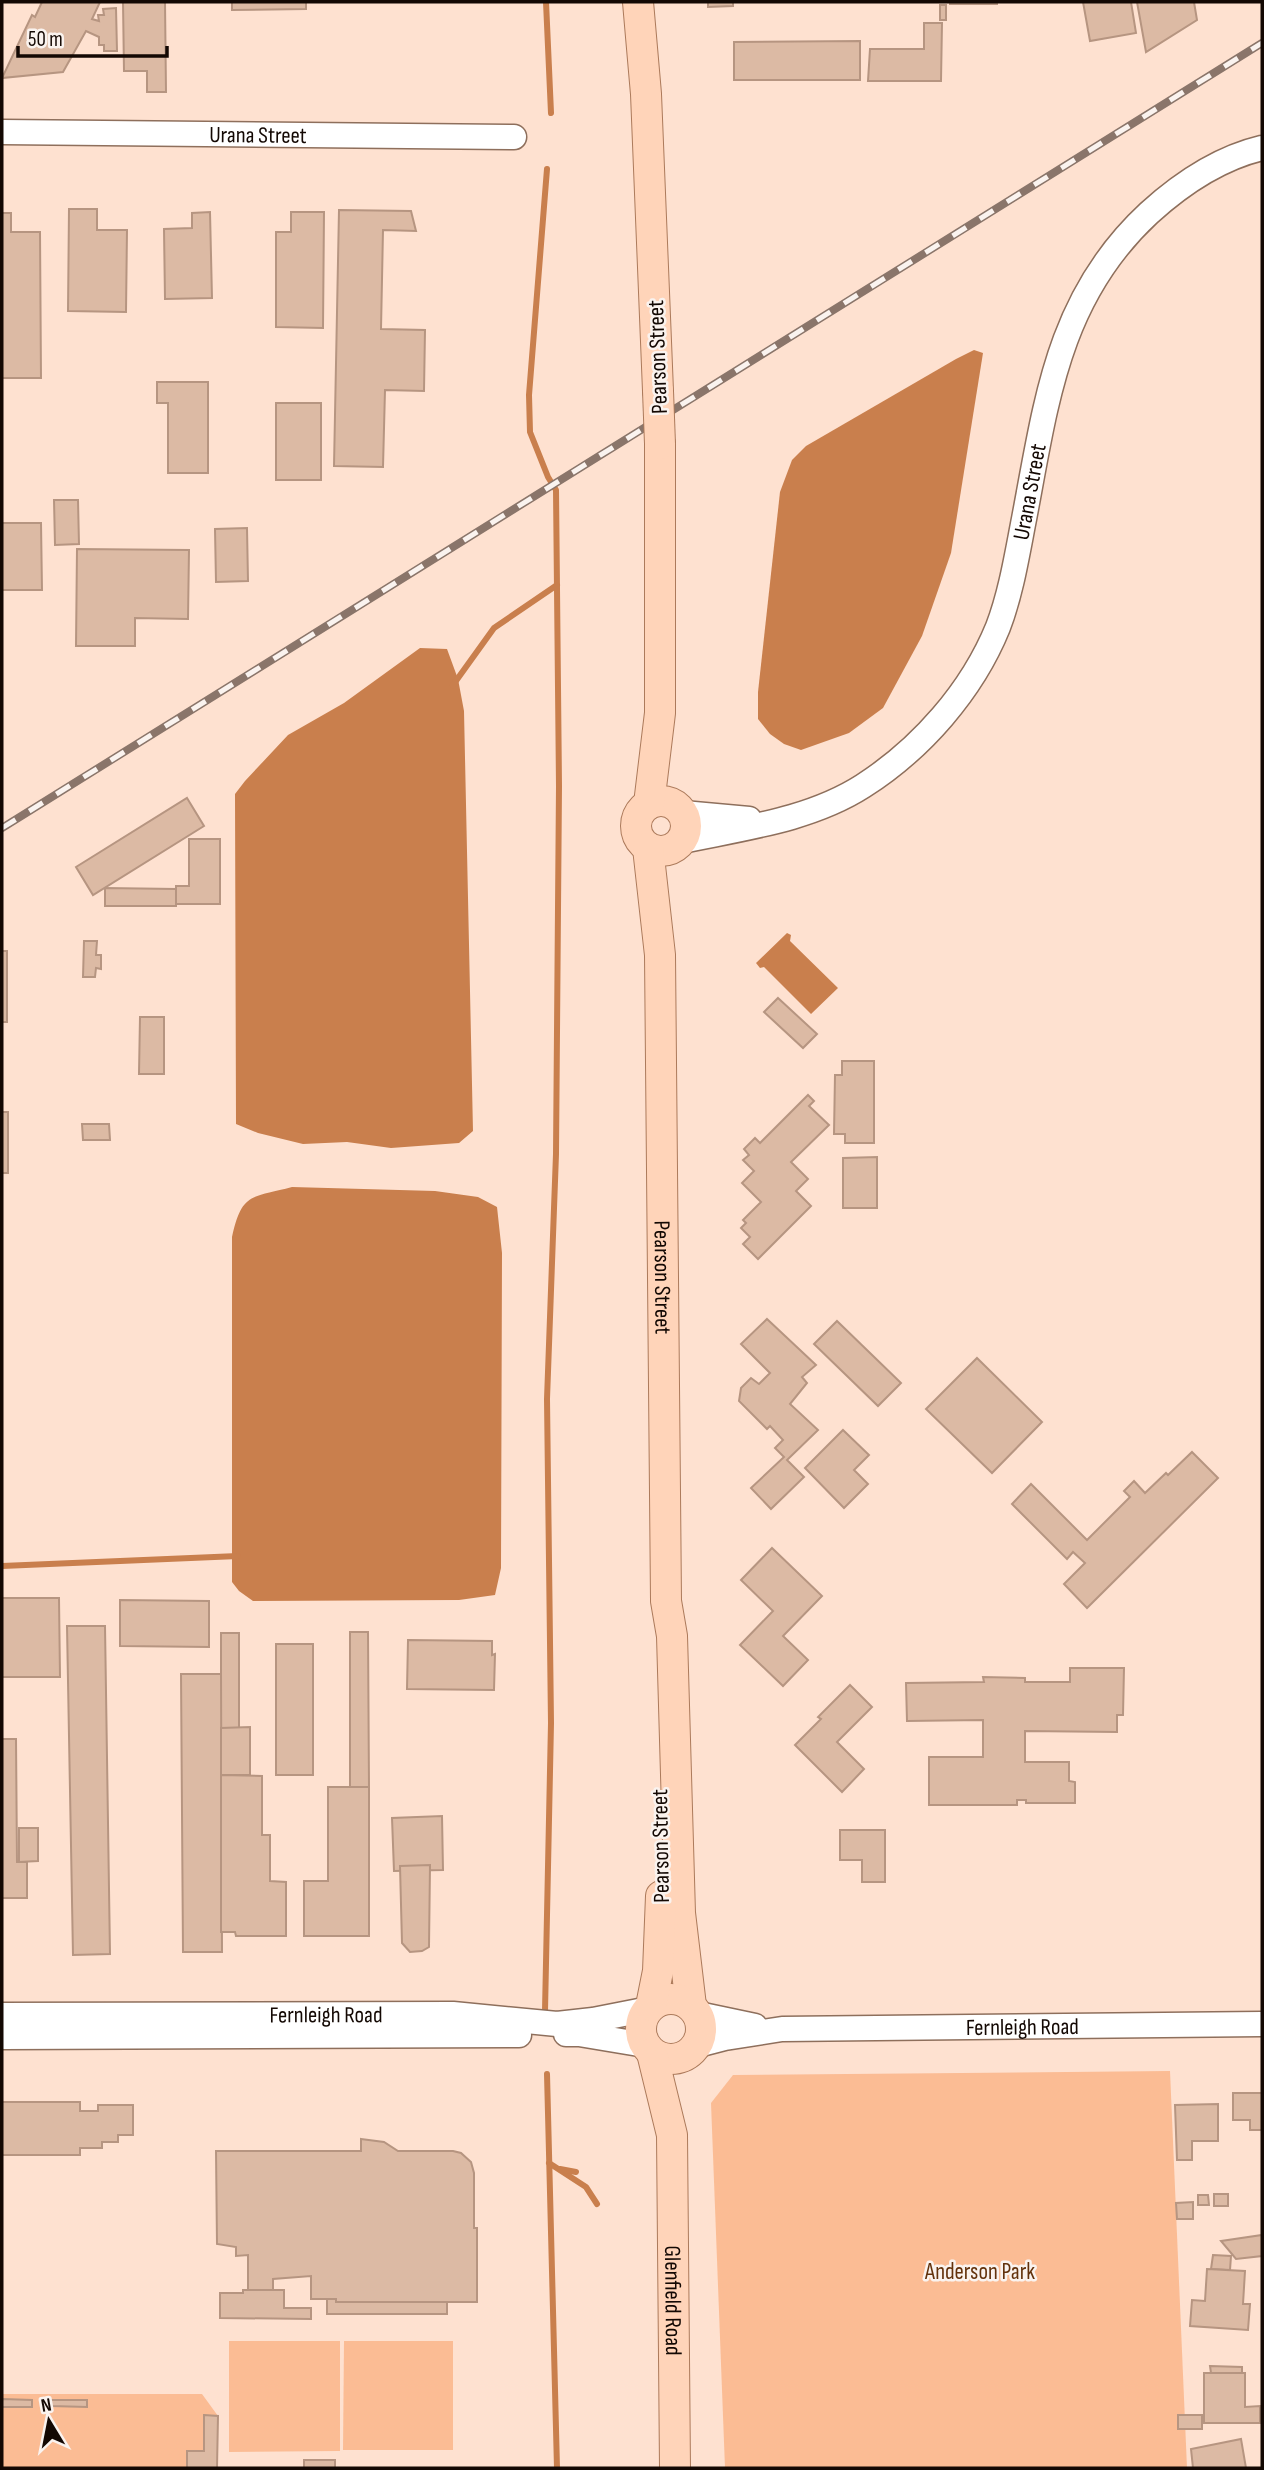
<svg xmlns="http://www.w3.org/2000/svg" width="1264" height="2470" viewBox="0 0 1264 2470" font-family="'Sofia Sans Condensed',sans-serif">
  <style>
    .green { fill: #fbbc94 }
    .water { fill: #c97f4d }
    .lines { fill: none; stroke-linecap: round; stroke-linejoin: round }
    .stream { stroke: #c97f4d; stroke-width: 6 }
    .building { fill: #dcbaa4; stroke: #b69581; stroke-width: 2 }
    .minor-casing { stroke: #8e6f5c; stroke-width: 27 }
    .major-casing { stroke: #ac7a5b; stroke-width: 32 }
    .minor { stroke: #fff; stroke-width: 24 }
    .major { stroke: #ffd4b9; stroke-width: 30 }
    .rail-casing { stroke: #8a756a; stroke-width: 8 }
    .rail { stroke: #faf3ef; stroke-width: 5; stroke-dasharray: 16; stroke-linecap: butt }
    .major-bridge-casing { stroke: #ac7a5b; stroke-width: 32; stroke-linecap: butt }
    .major-bridge { stroke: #ffd4b9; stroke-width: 30 }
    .labels { text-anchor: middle; stroke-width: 5; stroke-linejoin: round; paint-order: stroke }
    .street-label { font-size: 23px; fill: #130803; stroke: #faf3ef }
    .park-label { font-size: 23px; fill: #63320c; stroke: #faf3ef }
  </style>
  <rect width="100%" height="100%" fill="#fee1d0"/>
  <!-- green -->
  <g class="green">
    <polygon points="1170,2071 1187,2468 725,2468 711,2103 733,2075"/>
    <polygon points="229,2341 340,2341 340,2451 229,2452"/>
    <polygon points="344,2341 453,2341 453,2450 343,2450"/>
    <polygon points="2,2394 202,2394 218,2416 204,2416 204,2451 187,2451 187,2468 2,2468"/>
  </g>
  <!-- water -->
  <g class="water">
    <polygon points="974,350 983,353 951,553 922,636 883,708 849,733 801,750 784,744 770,734 758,719 758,692 780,492 792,460 806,446 956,359"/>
    <polygon points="420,648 447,649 458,679 464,711 473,1131 459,1143 391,1148 347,1142 303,1144 258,1133 236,1124 235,794 245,781 288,735 344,703"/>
    <polygon points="787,933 791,935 790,941 838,988 811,1014 764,967 760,968 756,963"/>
    <path d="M292 1187 435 1191 478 1197 497 1207 502 1253 501 1568 495 1595 459 1600 253 1601 239 1591 232 1582V1237C242 1192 251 1198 292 1187Z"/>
  </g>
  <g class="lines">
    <!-- stream -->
    <g class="stream">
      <polyline points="546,2 551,113"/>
      <polyline points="453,685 494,628 557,585"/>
      <polyline points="2,1566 238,1556"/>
      <polyline points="545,2011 551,1723 547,1399 556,1154 559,786 556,490 548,477 530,432 529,395 547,169"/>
      <polyline points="547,2074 557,2468"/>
      <polyline points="549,2163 586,2187 597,2204"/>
      <polyline points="560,2169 576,2172"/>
    </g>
  </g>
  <!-- building -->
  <g class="building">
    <polygon points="42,2 100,2 92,19 99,21 98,15 104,15 103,9 116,8 117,51 104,51 104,45 99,45 99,37 86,31 63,72 2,78 32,15 35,17"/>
    <polygon points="123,2 165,2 166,92 147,92 147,71 124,71"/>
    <polygon points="232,2 306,2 306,9 232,10"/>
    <polygon points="708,2 733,2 733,6 708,7"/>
    <rect x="950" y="2" width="47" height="2"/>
    <polygon points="1083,2 1131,2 1136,33 1090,41"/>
    <polygon points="1137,2 1194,2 1197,20 1146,52"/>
    <rect x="940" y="5" width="6" height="15"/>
    <polygon points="924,23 942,23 941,81 868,81 870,49 924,49"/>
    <polygon points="860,41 860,80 734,80 734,42"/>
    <polygon points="69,209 97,209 97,230 127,230 126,312 68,311"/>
    <polygon points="339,210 411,211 416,231 383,230 381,329 425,330 424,391 385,390 383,467 334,466"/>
    <polygon points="210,212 212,298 165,299 164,229 192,228 192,213"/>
    <polygon points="291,212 324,212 323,328 276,327 276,232 291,232"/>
    <polygon points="2,213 11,213 11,232 40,232 41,378 2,378"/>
    <polygon points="157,382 208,382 208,473 168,473 168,403 157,403"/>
    <rect x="276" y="403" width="45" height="77"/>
    <polygon points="54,500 78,500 79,544 55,545"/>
    <polygon points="2,523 41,523 42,590 2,590"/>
    <polygon points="247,528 248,581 216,582 215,529"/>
    <polygon points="77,549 189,550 188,619 135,618 135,646 76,646"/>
    <polygon points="187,798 204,826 93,895 76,867"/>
    <polygon points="189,839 220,839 220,904 176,904 176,886 189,886"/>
    <polygon points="105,888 176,889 176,906 105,906"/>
    <polygon points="84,941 97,941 96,955 101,955 101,969 96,968 95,977 83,977"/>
    <rect x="2" y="951" width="5" height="71"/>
    <polygon points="778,998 817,1034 803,1048 764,1012"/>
    <polygon points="140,1017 164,1017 164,1074 139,1074"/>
    <polygon points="842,1061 874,1061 874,1143 845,1143 845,1134 834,1134 835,1075 842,1075"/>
    <polygon points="808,1095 814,1101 809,1106 829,1125 791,1162 808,1179 796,1191 811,1206 758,1259 743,1244 750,1237 741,1228 746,1223 743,1220 761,1202 742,1183 754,1171 743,1160 749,1155 744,1149 755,1138 760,1143"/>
    <rect x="2" y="1112" width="6" height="61"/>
    <polygon points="82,1124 109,1124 110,1140 83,1140"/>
    <polygon points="877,1157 877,1208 843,1208 843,1158"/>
    <polygon points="767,1319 816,1365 802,1377 807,1383 790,1404 818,1430 787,1460 804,1477 771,1509 751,1488 784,1457 775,1448 783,1440 770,1426 767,1429 739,1401 741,1388 751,1378 759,1384 770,1373 741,1344"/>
    <polygon points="837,1321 901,1383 878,1406 814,1344"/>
    <polygon points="977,1358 1042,1422 992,1473 926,1409"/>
    <polygon points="843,1430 869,1455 854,1470 868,1484 844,1508 805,1468"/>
    <polygon points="1192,1452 1218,1478 1087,1608 1064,1584 1085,1563 1073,1552 1067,1559 1012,1504 1031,1484 1087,1540 1130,1497 1124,1491 1134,1481 1145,1493 1166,1473 1168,1475"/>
    <polygon points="772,1548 822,1596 783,1636 808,1660 783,1686 740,1645 773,1611 741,1580"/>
    <polygon points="2,1598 59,1598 60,1677 2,1677"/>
    <polygon points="120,1600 209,1601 209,1647 120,1646"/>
    <polygon points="67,1626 105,1626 110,1954 73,1955"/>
    <polygon points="350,1632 368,1632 369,1787 350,1787"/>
    <rect x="221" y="1633" width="18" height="95"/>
    <polygon points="408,1640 492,1641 492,1655 495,1654 494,1690 407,1689"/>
    <rect x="276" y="1644" width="37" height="131"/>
    <polygon points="1070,1668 1124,1668 1123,1715 1117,1715 1117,1732 1025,1731 1025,1762 1069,1762 1069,1781 1075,1782 1075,1803 1026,1803 1026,1800 1017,1800 1017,1805 929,1805 929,1757 983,1757 983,1720 907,1721 906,1683 984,1682 983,1677 1025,1678 1025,1682 1070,1682"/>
    <polygon points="181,1674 221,1674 222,1952 183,1952"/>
    <polygon points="850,1685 872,1707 837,1742 864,1769 842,1792 795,1745 821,1719 818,1717"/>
    <polygon points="250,1727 250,1775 221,1775 221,1728"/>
    <polygon points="2,1739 16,1739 17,1862 27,1862 27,1898 2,1898"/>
    <polygon points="221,1775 262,1776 262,1835 270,1835 270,1881 286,1882 286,1936 236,1936 235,1932 221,1932"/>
    <polygon points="328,1787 369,1787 369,1936 304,1936 304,1881 328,1881"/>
    <polygon points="442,1816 443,1870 394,1871 392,1818"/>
    <polygon points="19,1828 38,1828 38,1861 19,1862"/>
    <polygon points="840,1830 885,1830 885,1882 862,1882 862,1860 840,1860"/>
    <polygon points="430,1865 429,1947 422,1951 410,1952 402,1943 400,1866"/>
    <polygon points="1233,2093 1262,2093 1262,2130 1250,2130 1250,2120 1233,2120"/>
    <polygon points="2,2102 80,2102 80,2111 98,2111 98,2105 133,2105 133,2135 118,2135 118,2142 102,2142 102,2148 80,2148 80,2155 2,2155"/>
    <polygon points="1218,2104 1218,2141 1192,2141 1192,2160 1177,2160 1175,2105"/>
    <polygon points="361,2139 384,2142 398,2151 453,2151 461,2153 471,2162 474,2173 474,2228 477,2228 477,2302 336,2302 336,2299 311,2299 311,2276 273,2279 273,2290 248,2290 248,2255 236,2256 236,2247 217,2244 216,2151 361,2151"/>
    <rect x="1214" y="2194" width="14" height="12"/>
    <polygon points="1198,2195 1208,2195 1209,2205 1198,2205"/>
    <polygon points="1193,2202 1193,2219 1177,2219 1176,2203"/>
    <polygon points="1262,2235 1262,2256 1236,2259 1221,2241"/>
    <polygon points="1213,2255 1231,2256 1230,2270 1211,2269"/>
    <polygon points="1207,2269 1245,2271 1243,2304 1250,2304 1248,2330 1190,2326 1192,2300 1205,2301"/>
    <polygon points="243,2290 284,2290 284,2308 311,2308 311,2319 220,2318 220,2293 243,2293"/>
    <polygon points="327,2299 336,2299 336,2302 447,2302 447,2314 327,2314"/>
    <polygon points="1210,2366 1242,2367 1242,2373 1211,2373"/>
    <polygon points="1204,2373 1245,2373 1245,2407 1260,2406 1260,2423 1204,2423"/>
    <polygon points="2,2399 32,2400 32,2407 2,2407"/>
    <polygon points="51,2400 87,2400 87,2407 51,2406"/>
    <polygon points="204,2415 218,2416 217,2468 187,2468 187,2451 204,2451"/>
    <rect x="1178" y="2415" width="24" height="14"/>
    <polygon points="1241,2439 1246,2468 1193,2468 1191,2449"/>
    <rect x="304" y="2460" width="31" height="8"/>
  </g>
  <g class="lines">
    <!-- minor casing -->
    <g class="minor-casing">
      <g id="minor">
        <path id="s1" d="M2 132 514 137"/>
        <polyline points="683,813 749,819"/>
        <path id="s2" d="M682 841C743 828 810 820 863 786 921 749 972 691 998 627 1011 593 1017 555 1024 519 1046 404 1057 298 1149 213 1181 184 1220 158 1262 148"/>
        <polyline points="698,2014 755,2026"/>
        <path id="s3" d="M2 2015 453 2014 557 2024 593 2020 649 2009"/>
        <polyline points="566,2034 579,2034 645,2045"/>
        <polyline points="2,2037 519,2035"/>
        <path id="s4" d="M698 2045 725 2038 782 2029 1262 2024"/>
      </g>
    </g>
    <!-- major casing -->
    <g class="major-casing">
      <g id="major">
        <polyline points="638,2 646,94 658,391"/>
        <circle cx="661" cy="826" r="25"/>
        <polyline points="649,804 660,713 660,444"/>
        <path id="s5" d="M648 848 660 955 666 1601 672 1636 680 1913 691 2006"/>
        <circle cx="671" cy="2029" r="30"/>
        <polyline points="651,2006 658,1971 661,1896"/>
        <path id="s6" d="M652 2053 672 2135 675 2468"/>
      </g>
    </g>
    <!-- minor -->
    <use href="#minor" class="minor"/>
    <!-- major -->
    <use href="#major" class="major"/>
    <!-- rail casing -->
    <g class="rail-casing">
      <polyline id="rail" points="2,828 1262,43"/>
    </g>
    <!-- rail -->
    <use href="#rail" class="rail"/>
    <!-- major-bridge casing -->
    <g class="major-bridge-casing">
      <polyline id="major-bridge" points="658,391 660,444"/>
    </g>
    <!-- major-bridge -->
    <use href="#major-bridge" class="major-bridge"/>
  </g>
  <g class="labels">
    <!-- street labels -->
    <g class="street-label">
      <text dy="8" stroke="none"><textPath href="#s1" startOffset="256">Urana Street</textPath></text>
      <text transform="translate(657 357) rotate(-92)" y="8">Pearson Street</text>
      <text dy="8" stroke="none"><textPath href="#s2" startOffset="541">Urana Street</textPath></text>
      <text dy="8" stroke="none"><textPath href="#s5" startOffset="430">Pearson Street</textPath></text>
      <text transform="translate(660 1846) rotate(-91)" y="8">Pearson Street</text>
      <text dy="8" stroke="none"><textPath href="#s3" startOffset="324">Fernleigh Road</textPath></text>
      <text dy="8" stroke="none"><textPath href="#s4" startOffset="326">Fernleigh Road</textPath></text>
      <text dy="8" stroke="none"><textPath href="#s6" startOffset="250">Glenfield Road</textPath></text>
    </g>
    <!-- park labels -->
    <g class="park-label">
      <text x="980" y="2279">Anderson Park</text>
    </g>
  </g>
  <!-- border -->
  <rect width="1264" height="2470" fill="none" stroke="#130803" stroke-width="7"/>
  <!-- north arrow -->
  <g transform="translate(49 2421) rotate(350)" stroke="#faf3ef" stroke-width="5" paint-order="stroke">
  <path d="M0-5L12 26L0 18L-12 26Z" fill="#130803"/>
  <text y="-10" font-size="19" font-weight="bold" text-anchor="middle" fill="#130803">N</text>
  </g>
  <!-- scale -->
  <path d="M18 46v10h149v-10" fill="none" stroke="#130803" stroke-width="3.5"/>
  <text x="28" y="46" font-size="21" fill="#130803" stroke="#faf3ef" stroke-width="5" paint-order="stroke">50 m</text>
</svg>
